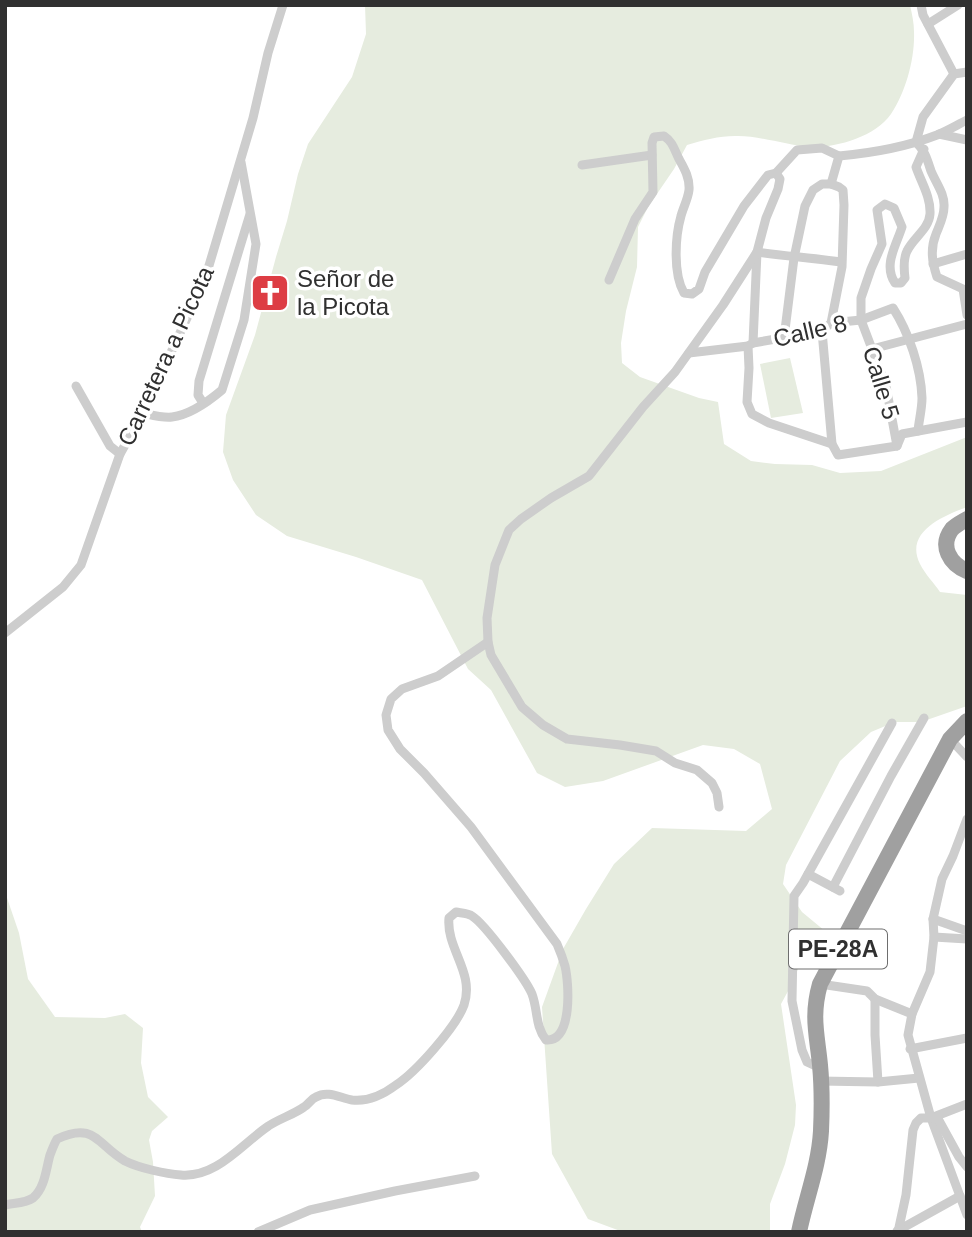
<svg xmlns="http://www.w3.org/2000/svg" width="972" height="1237" viewBox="0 0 972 1237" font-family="Arial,sans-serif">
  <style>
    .green { fill: #e6ecdf }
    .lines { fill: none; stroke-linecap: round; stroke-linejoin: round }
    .minor { stroke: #cdcdcd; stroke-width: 9 }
    .trunk { stroke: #a0a0a0; stroke-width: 16 }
    .labels { text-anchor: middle; stroke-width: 7; stroke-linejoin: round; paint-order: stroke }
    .shield { fill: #fff; stroke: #6e6e6e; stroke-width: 2 }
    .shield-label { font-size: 23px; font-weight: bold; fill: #303030 }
    .poi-label { font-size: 24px; fill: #303030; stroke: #fff; text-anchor: start }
    .street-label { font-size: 24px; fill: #303030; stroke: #fff }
  </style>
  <rect width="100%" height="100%" fill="#fff"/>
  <!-- green -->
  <g class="green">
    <path d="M365 5H910C912 14 914 23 914 32 915 58 906 92 891 114 875 137 836 148 809 147 786 145 757 135 735 136 719 136 703 140 687 145L674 169 648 207 638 227 637 267 626 311 621 343 622 363 640 377 699 398 718 402 724 444 751 461 775 464 812 465 840 473 881 471 967 437V507C943 516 904 532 920 564 925 574 934 583 940 592L967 595V706L921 722H895L871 732 840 761 786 865 783 884 802 912 825 931 814 941 803 956 793 982 781 1004 796 1105 795 1125 785 1164 770 1204V1232H623L588 1219 552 1154 542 1007 563 949 586 909 614 864 652 828 746 831 772 809 760 764 734 749 703 745 603 781 565 787 537 773 491 690 468 669 422 580 356 557 287 536 256 515 233 480 223 452 226 415 255 335 276 257 287 221 298 174 308 144 352 77 366 34Z"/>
    <polygon points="790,358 803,413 771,418 760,364"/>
    <polygon points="5,892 19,933 28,979 55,1017 105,1018 125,1014 143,1028 141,1063 148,1097 168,1117 152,1131 149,1140 153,1162 155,1196 140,1227 142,1232 5,1232"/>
  </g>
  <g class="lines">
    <!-- minor -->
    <g class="minor">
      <polyline points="921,5 923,15 954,74"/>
      <polyline points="928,24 958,5"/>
      <path d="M967 72 954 74 923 117 916 142C925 151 927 159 931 171 936 183 945 194 944 207 944 217 939 226 936 234 930 249 932 262 937 277L963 289 967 315"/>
      <polyline points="939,134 967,140"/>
      <path d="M839 156C872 153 906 147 937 135 947 131 957 125 967 120"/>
      <polyline points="582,165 652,155"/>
      <polyline points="933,264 967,254"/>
      <path d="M609 280 635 219 653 192 652 143 654 137 664 136C673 142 674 149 679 159 684 168 690 178 689 190 688 199 683 208 681 216 675 237 673 274 684 293L692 294 699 289 705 272 744 206 768 175 776 173 797 150 822 148 839 156 831 184"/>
      <polyline points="822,331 832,444 838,455 897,446 902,434 967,422"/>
      <polyline points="784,338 794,258 805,206 813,190 822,184 831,184 839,187 843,190 844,205 842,267 831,323"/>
      <polyline points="753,343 757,252 766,218 778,189 780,179 776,173"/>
      <polyline points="872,349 967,324"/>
      <polyline points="689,353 748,346"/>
      <polyline points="76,386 110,446 120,454"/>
      <polyline points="203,403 198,395 199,381 250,214"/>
      <path d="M143 413C152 415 162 418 172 417 189 415 209 401 222 390L244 320 256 244 241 162"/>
      <path d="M832 444 769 423 752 414 747 402 749 368 748 346 753 343 822 331 831 323 861 320 893 308C909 333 921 368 922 398 922 409 919 420 918 431"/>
      <path d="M897 446 886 386 861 320V298L871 269 882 244 877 210 885 204 894 208 902 227C896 246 883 265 895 283H901L905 278C904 270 903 259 907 251 913 238 929 229 930 214 931 197 921 182 916 167L924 149"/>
      <polyline points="5,633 63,587 81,565 120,454 143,413 205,279 253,118 268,53 283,5"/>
      <polyline points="950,739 967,757"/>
      <path d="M719 807 717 793 712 783 697 770 675 763 656 751 620 745 567 739 543 725 522 707 491 655 488 642 487 618 495 565 509 530 521 519 551 498 589 476 643 407 675 372 723 305 757 252C785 256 813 258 841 262"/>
      <polyline points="808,874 840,891"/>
      <polyline points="833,887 891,776 924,718"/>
      <polyline points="933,919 967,931"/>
      <polyline points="934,937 967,939"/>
      <polyline points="820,984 867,991 875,999 912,1014"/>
      <polyline points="875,999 875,1035 878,1082"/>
      <polyline points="910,1049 967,1038"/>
      <polyline points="820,1068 807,1062 802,1050 792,1001 794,896 803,883 892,723"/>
      <polyline points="820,1081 878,1082 919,1078"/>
      <polyline points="967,1104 931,1118 967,1215"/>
      <polyline points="937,1117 959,1157 967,1167"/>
      <path d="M5 1205C14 1203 26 1203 33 1198 45 1188 46 1169 50 1155 52 1150 54 1144 57 1139 95 1121 97 1145 125 1161 139 1168 166 1174 181 1175 216 1178 241 1145 267 1127 278 1119 293 1115 304 1107 309 1104 311 1099 316 1097 328 1090 340 1098 352 1100 368 1102 384 1094 396 1085 416 1072 456 1027 464 1005 475 972 446 949 449 918L456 912C461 913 468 913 472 916 485 924 526 980 532 994 538 1010 535 1026 546 1040 573 1042 569 983 565 966 563 959 560 951 557 944L471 827 424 773 400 749 388 730 386 715 391 699 402 689 438 676 488 642"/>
      <polyline points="897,1231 960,1196"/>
      <polyline points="258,1232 310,1210 395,1191 475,1176"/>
      <polyline points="898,1232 906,1195 913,1130 916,1123 921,1118 931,1118 908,1035 912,1014 930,972 934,937 933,919 942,879 953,856 967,819"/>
    </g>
    <!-- trunk -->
    <g class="trunk">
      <path d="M967 519C962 522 956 525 952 529 939 546 950 564 967 571"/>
      <path d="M799 1232C806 1198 819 1166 821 1131 822 1109 822 1086 820 1065 817 1034 811 1016 820 984L950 739 967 721"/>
    </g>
  </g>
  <!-- icons -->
  <defs>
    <g id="church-square" transform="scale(2.0125)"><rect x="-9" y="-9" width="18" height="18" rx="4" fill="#dd3d44" stroke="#fff"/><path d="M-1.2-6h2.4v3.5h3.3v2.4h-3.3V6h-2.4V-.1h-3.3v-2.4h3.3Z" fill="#fff"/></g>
  </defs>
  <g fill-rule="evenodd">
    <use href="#church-square" x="270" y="293"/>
  </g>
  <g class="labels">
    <!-- shield labels -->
    <rect class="shield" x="789" y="929.5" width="98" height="39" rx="5"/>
    <g class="shield-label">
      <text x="838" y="957">PE-28A</text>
    </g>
    <!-- poi labels -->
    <g class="poi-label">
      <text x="297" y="287">Señor de<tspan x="297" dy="28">la Picota</tspan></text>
    </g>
    <!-- street labels -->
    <g class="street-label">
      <text transform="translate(810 331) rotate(-13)" y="8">Calle 8</text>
      <text transform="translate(166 356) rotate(-65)" y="8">Carretera a Picota</text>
      <text transform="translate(881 383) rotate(73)" y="8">Calle 5</text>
    </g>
  </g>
  <!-- border -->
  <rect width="972" height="1237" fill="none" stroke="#303030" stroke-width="14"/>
</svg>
